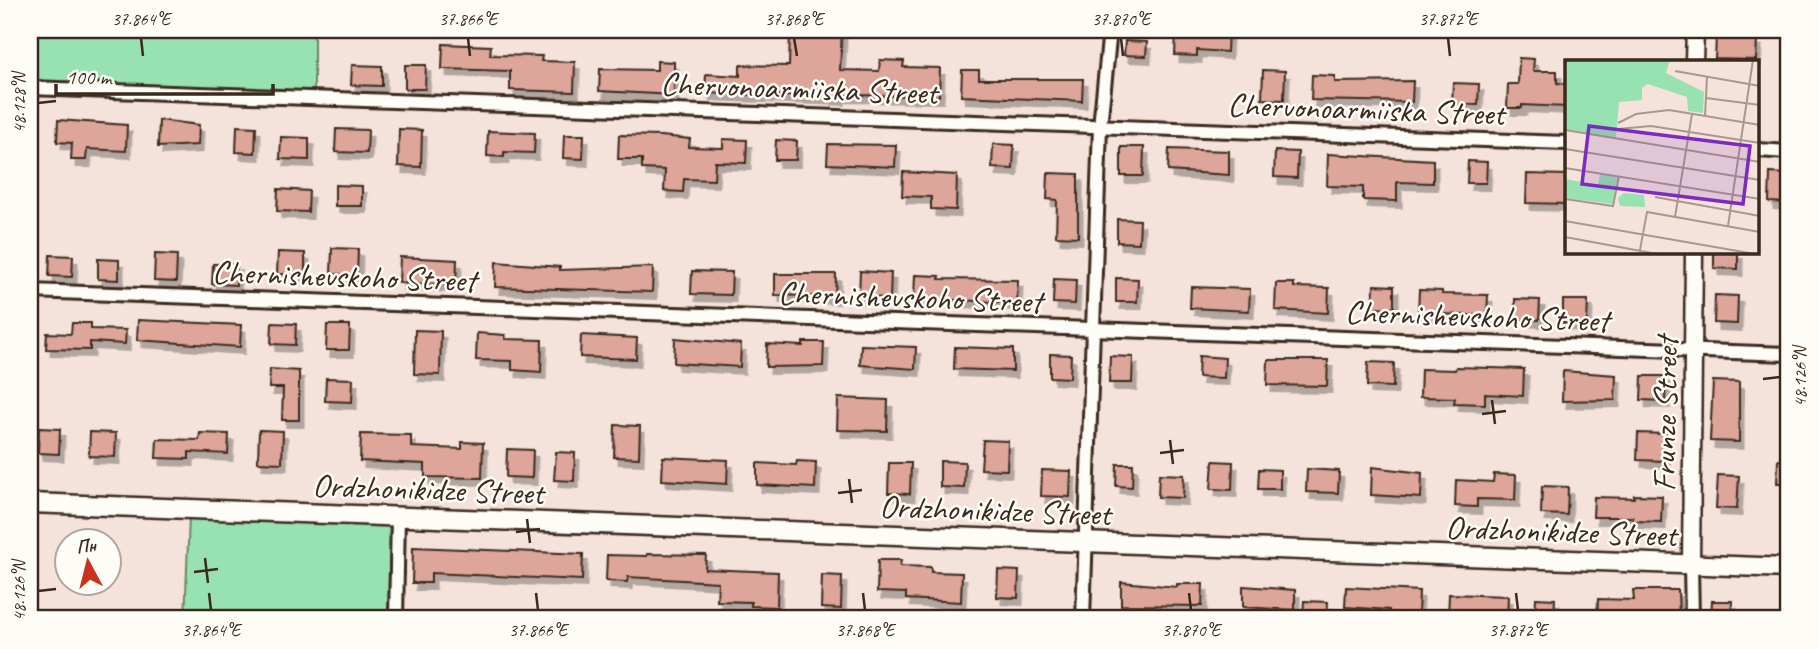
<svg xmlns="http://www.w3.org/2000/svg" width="1819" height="649" viewBox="0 0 1819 649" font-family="Caveat,sans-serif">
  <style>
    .green { fill: #98e2b1; stroke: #6a8668; stroke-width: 2 }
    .building { fill: #dea59a; stroke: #3b2a1e; stroke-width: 2; filter: url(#shadow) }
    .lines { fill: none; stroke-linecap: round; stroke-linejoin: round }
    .minor-casing { stroke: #3b2a1e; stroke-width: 18 }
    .tertiary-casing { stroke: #3b2a1e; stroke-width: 21 }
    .secondary-casing { stroke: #3b2a1e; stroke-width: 23 }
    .minor { stroke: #fdfcf7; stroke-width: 12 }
    .tertiary { stroke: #fdfcf7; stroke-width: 16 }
    .secondary { stroke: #fdfcf7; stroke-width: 18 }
    .ticks { fill: none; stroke: #3b2a1e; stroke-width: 2.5 }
    .labels { text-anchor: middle; stroke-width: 5; stroke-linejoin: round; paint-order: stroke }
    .street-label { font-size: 33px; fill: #3b2a1e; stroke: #fdfcf7 }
    .inset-road { fill: none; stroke: #aa988f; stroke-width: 2 }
    .view { fill: #7b2cbf; fill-opacity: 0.15; stroke: #7b2cbf; stroke-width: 3.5 }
    .inset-edge { fill: none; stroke: #3b2a1e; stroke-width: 3.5 }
    .neatline { fill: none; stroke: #3b2a1e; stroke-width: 2.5 }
    .ticks-label { font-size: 18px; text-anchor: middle; fill: #3b2a1e }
  </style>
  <defs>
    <filter id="shadow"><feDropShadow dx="4.5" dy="7" stdDeviation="0" flood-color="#0004"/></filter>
  </defs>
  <rect width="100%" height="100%" fill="#f4e2db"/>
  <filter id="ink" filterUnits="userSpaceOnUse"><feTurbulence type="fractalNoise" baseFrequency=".0143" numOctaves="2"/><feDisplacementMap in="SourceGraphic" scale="14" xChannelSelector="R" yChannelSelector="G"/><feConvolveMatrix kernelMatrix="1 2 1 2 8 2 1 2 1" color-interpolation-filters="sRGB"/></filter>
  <g filter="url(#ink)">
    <!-- green -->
    <g class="green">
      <polygon points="30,30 314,30 314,91 30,82"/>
      <polygon points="189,517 390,523 388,619 185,619"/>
    </g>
    <!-- building -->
    <g class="building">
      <polygon points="790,30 842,30 840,70 879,71 880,60 904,61 903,67 940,68 939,96 840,95 840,98 705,93 706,74 740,76 740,65 789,66"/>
      <polygon points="1208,30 1228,30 1227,52 1197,50 1197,56 1175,55 1176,31 1208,33"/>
      <polygon points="1716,37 1757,39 1756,60 1715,59"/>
      <polygon points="1125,41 1147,42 1146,56 1124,55"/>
      <polygon points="443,44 491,46 490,55 542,56 541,61 575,62 574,92 510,90 510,71 442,69"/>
      <polygon points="1519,58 1534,59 1533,71 1557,71 1557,83 1567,84 1567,107 1522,105 1522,108 1507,108 1508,84 1518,84"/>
      <polygon points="657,61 674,62 674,95 599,91 600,69 657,70"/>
      <polygon points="352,65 382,66 382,86 351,85"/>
      <polygon points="405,65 426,65 425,89 405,89"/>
      <polygon points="962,70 979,70 979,79 1083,79 1082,101 961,96"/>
      <polygon points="1263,70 1285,71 1284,100 1262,99"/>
      <polygon points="1312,75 1335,76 1335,82 1413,81 1412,102 1311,100"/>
      <polygon points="1453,83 1479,84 1478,105 1452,104"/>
      <polygon points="58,120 127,125 126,151 87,149 86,160 71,160 72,143 57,142"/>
      <polygon points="159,120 199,125 198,145 158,147"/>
      <polygon points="237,126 256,127 255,153 236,152"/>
      <polygon points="336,129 368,130 367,153 335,152"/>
      <polygon points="399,129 422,130 421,167 398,166"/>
      <polygon points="488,131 535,133 534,153 504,152 504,157 487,156"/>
      <polygon points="564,135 584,135 583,159 563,158"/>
      <polygon points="619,135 661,136 690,139 689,147 723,148 723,139 747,140 746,163 715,162 714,180 684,179 683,192 664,191 665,170 642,169 642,159 618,159"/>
      <polygon points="281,137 309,138 309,160 280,159"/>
      <polygon points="776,140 797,141 796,160 775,160"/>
      <polygon points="828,144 896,145 895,167 827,164"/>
      <polygon points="993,144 1014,145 1013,169 992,168"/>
      <polygon points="1121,147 1144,147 1143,176 1121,176"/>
      <polygon points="1169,149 1229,151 1229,175 1168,171"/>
      <polygon points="1275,151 1298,152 1297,178 1274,177"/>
      <polygon points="1328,154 1433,160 1433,183 1397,182 1397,201 1363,200 1363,187 1327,186"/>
      <polygon points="1468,161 1487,162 1486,183 1467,183"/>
      <polygon points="903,172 957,175 956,210 931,209 931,197 902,196"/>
      <polygon points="1048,173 1078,174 1078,237 1056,236 1057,200 1047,199"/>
      <polygon points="1770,173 1789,174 1788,203 1769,202"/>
      <polygon points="1527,174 1567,175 1567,204 1526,203"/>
      <polygon points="335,185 362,186 362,206 335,206"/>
      <polygon points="278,189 309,191 308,212 277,211"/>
      <polygon points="1117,219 1140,220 1139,243 1117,242"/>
      <polygon points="332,248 358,249 357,275 331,274"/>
      <polygon points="278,252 305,253 305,275 277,274"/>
      <polygon points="1714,252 1738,252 1738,269 1714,268"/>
      <polygon points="155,254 177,255 176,282 154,281"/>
      <polygon points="50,255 73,256 72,277 49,276"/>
      <polygon points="400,257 457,260 456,285 399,283"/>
      <polygon points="98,259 119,260 119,280 98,279"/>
      <polygon points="496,262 560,267 560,270 653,267 652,292 495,287"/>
      <polygon points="213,264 237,264 236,285 212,284"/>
      <polygon points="692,271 732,272 731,295 691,294"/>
      <polygon points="860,271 891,273 890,298 859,297"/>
      <polygon points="775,274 836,274 835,297 775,295"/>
      <polygon points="915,275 940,276 939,279 1018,280 1017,303 914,298"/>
      <polygon points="1116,278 1138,279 1137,302 1116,302"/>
      <polygon points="1054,279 1076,280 1075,304 1053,303"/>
      <polygon points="1276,283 1294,283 1294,287 1329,288 1328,313 1275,310"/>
      <polygon points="1374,285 1394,286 1394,308 1373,307"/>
      <polygon points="1191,287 1250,289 1249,311 1190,308"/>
      <polygon points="1419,290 1442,291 1442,294 1488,295 1487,316 1418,313"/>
      <polygon points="1715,295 1738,296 1737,324 1714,323"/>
      <polygon points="1515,299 1540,300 1539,320 1515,319"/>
      <polygon points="1563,300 1588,300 1587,324 1563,323"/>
      <polygon points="138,320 241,325 240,347 137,340"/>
      <polygon points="72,323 91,323 91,329 126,330 125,344 90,342 90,350 46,349 47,333 71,334"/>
      <polygon points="272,323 296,324 295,345 271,344"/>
      <polygon points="327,325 350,325 349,350 326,350"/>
      <polygon points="415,330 441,331 440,375 414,374"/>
      <polygon points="477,333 505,335 505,339 542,340 541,372 512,370 512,361 476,360"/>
      <polygon points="581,335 637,338 636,359 580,357"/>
      <polygon points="675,338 741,344 740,367 674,363"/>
      <polygon points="803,342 824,342 823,366 766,367 767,344 803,346"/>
      <polygon points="861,345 916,347 915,369 860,365"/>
      <polygon points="955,347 1013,349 1013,371 954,369"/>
      <polygon points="1050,354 1071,355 1070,378 1050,377"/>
      <polygon points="1110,356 1133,357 1132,383 1109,383"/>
      <polygon points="1199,356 1225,358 1224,378 1198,377"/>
      <polygon points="1268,360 1328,360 1327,386 1267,385"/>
      <polygon points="1368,362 1394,363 1393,387 1367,386"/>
      <polygon points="1456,367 1524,369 1523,396 1485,394 1485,404 1454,403 1455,398 1420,397 1421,369 1455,370"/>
      <polygon points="270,369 299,371 299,420 282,420 283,388 269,388"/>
      <polygon points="1563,371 1616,375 1615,400 1562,401"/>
      <polygon points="1642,376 1666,376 1665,401 1641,400"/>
      <polygon points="326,378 353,379 352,402 325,401"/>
      <polygon points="1713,381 1739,382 1739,442 1710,441"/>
      <polygon points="838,398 888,400 887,431 837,430"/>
      <polygon points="615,425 640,426 639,458 614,457"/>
      <polygon points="39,428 60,429 59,454 38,453"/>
      <polygon points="259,430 283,431 282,463 258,462"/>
      <polygon points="90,432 116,433 115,457 89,456"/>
      <polygon points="200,433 229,434 228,454 189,452 189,459 156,458 157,439 199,440"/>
      <polygon points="1638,433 1666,434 1665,461 1637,460"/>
      <polygon points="361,434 411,435 411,447 462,449 462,442 483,443 482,478 425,477 425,464 360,461"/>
      <polygon points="983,440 1008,441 1007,470 981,469"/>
      <polygon points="507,449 533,450 532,478 506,477"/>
      <polygon points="556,452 575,453 574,481 554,480"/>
      <polygon points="663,457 728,460 727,484 662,480"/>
      <polygon points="1778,460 1789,461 1789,483 1777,483"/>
      <polygon points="797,461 816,462 815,488 757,485 757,463 796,465"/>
      <polygon points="940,461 965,462 964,488 940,487"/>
      <polygon points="1213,461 1233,462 1232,490 1211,489"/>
      <polygon points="889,463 911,463 910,494 888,493"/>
      <polygon points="1117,464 1133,464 1132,487 1116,486"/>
      <polygon points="1372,467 1422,473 1421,498 1371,495"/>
      <polygon points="1259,469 1280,470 1280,489 1258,489"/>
      <polygon points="1307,469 1339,471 1338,493 1306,492"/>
      <polygon points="1042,470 1071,471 1070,497 1041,496"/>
      <polygon points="1159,474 1184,475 1183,498 1158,497"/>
      <polygon points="1494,474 1516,475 1515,500 1477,499 1477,507 1455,506 1456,480 1493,482"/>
      <polygon points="1718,475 1739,476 1737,509 1716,508"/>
      <polygon points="1542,486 1568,487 1567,515 1541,514"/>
      <polygon points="1634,495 1662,496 1661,522 1633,521 1633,517 1593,517 1594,497 1634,498"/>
      <polygon points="413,547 583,554 582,580 431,573 431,583 412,583"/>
      <polygon points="647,554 706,555 705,569 778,572 777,607 751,606 751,602 717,601 718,582 628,577 627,582 606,581 607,555 647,556"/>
      <polygon points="878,560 901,560 900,566 931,567 931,572 962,573 961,602 906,599 906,593 877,592"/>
      <polygon points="998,570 1019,571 1018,598 997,597"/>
      <polygon points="822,575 842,576 841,609 821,608"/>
      <polygon points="1121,582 1177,587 1177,584 1203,584 1202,606 1121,605"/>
      <polygon points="1243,586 1295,590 1295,610 1243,607"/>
      <polygon points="1346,587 1419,591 1418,616 1389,615 1389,610 1345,607"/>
      <polygon points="1633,590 1678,590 1679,619 1597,619 1598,599 1634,600"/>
      <polygon points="1449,594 1508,596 1507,619 1448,618"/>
      <polygon points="1536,598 1555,599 1554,618 1535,617"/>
      <polygon points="1304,601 1328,602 1327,617 1303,616"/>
      <polygon points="1712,601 1732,601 1731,619 1711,619"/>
    </g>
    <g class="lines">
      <!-- minor casing -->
      <g class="minor-casing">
        <g id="minor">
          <polyline points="30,88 1567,143"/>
          <polyline points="1758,150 1789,152"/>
          <polyline points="30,291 1789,354"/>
          <polyline points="1691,564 1692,619"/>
          <polyline points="396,619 398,516"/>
          <polyline points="1083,619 1100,126 1110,30"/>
        </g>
      </g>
      <!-- tertiary casing -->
      <g class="tertiary-casing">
        <g id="tertiary">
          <polyline points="1694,61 1695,30"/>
          <polyline points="1691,564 1694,252"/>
        </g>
      </g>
      <!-- secondary casing -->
      <g class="secondary-casing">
        <polyline id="secondary" points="30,503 1789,568"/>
      </g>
      <!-- minor -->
      <use href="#minor" class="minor"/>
      <!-- tertiary -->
      <use href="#tertiary" class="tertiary"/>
      <!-- secondary -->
      <use href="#secondary" class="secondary"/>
    </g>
  </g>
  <!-- ticks -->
  <path class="ticks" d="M141 38 143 56M468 38 470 56M794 38 797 56M1121 38 1123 56M1448 38 1450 56M38 103 56 101M1763 379 1780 377M1492 400 1495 424M1482 414 1506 411M1170 440 1173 464M1160 453 1184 450M849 479 852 503M838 493 862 490M527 519 530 543M516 532 540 529M205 558 208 583M194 572 218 569M38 591 56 589M209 593 211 610M536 593 538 610M863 593 865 610M1189 593 1191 610M1516 593 1518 610"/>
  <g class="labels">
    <!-- street labels -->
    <g class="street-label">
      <text transform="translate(799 87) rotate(2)" y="12">Chervonoarmiiska Street</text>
      <text transform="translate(1366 108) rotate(2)" y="12">Chervonoarmiiska Street</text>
      <text transform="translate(344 275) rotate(2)" y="12">Chernishevskoho Street</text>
      <text transform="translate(910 296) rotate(2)" y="12">Chernishevskoho Street</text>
      <text transform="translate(1477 315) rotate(2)" y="12">Chernishevskoho Street</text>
      <text transform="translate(1664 414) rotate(-89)" y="12">Frunze Street</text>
      <text transform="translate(428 488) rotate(2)" y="12">Ordzhonikidze Street</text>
      <text transform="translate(995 509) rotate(2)" y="12">Ordzhonikidze Street</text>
      <text transform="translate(1561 530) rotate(2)" y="12">Ordzhonikidze Street</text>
    </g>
  </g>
  <!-- overview -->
  <g transform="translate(1565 60)">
    <rect width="194" height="194" fill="#f4e2db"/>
    <path d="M0 0H105L101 13 139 32 138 53 123 51 122 37 83 24 77 28V40L54 42 51 78 0 70ZM35 114 53 117 48 144 0 138V119L33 125ZM59 133 79 135 80 147 55 146 53 138Z" fill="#98e2b1"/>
    <path class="inset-road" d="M110 11 195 26M141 38 195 45M140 56 142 17M53 63 71 54 104 50 195 65M53 69 86 66 195 83M0 70 195 102M0 89 195 120M0 108 195 139M90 137 195 156M0 139 48 146 54 116M110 157 127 54M0 161 190 194M163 166 188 0M0 177 92 194M75 190 82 152 195 172"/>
    <path class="view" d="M24 66 185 86 178 144 17 124Z"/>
    <rect width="194" height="194" class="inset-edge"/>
  </g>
  <!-- margin -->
  <rect width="1819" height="649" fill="none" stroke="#fdfcf7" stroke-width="77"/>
  <!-- north arrow -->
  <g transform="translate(88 562) rotate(353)"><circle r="33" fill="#fdfcf7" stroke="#afa8a0" stroke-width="2"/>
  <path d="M0-5L12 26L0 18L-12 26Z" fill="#c8321e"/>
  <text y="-10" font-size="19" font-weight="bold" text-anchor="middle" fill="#3b2a1e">Пн</text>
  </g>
  <!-- scale -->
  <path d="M56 84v10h217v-10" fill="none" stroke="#3b2a1e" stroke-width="3.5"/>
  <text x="66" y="84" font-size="21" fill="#3b2a1e" stroke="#fdfcf7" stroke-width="5" paint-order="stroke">100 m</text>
  <rect x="38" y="38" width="1742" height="572" class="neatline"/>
  <g class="ticks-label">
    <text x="141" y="25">37.864°E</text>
    <text x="468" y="25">37.866°E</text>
    <text x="794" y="25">37.868°E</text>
    <text x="1121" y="25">37.870°E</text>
    <text x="1448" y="25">37.872°E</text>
    <text transform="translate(19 103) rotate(-90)" y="6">48.128°N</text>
    <text transform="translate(1800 377) rotate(-90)" y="6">48.126°N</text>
    <text transform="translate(19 591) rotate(-90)" y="6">48.126°N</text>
    <text x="211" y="636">37.864°E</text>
    <text x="538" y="636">37.866°E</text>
    <text x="865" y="636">37.868°E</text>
    <text x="1191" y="636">37.870°E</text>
    <text x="1518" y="636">37.872°E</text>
  </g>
</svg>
